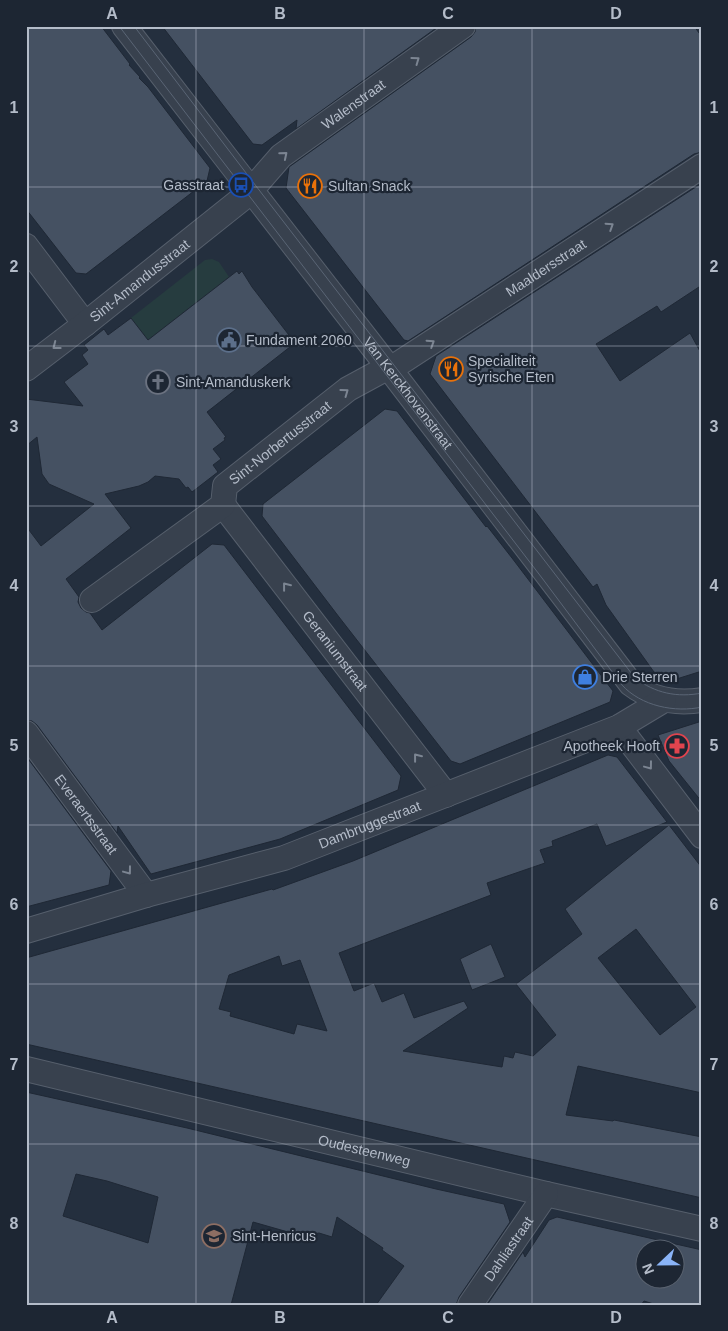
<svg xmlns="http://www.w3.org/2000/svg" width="728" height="1331" viewBox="0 0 728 1331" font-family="Helvetica,sans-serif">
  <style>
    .green { fill: #263c3f }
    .building { fill: #455162; stroke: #1f2835; fill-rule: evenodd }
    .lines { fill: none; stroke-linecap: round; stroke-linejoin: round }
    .minor-casing { stroke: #565f6c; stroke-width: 26 }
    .minor { stroke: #38414e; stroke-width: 24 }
    .tram { stroke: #5a6575; stroke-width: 1 }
    .oneway { stroke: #7c8592 }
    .grid { fill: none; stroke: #b4bcc9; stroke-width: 1; stroke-opacity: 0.55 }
    .labels { text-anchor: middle; stroke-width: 4.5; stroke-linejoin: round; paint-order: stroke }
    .street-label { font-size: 14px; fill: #b4bcc9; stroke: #1d2633 }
    .poi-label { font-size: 14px; fill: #b4bcc9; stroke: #1d2633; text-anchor: start }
    .neatline { fill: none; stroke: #b4bcc9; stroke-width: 2 }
    .grid-label { font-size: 16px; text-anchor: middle; font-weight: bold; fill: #b4bcc9 }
  </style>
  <rect width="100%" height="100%" fill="#242f3e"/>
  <!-- green -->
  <polygon class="green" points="212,259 219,262 229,277 148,340 131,318 205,260"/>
  <!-- building -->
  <g class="building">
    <polygon points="26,26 101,26 130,64 129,65 140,77 139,78 148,87 210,168 207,181 86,274 76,273 26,209"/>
    <polygon points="162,26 439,26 296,129 297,120 262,145 253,144"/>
    <polygon points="476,26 694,26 702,37 702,152 694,154 408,341 404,340 286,188 289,167 471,37 475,32"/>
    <polygon points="702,183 702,285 661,312 657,306 596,344 620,381 690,333 702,355 702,671 667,682 659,679 606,605 597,584 593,587 430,374 436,356"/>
    <polygon points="237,271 239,274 242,271 252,287 295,343 207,412 226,437 224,438 225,440 213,449 221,459 213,465 218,472 192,492 188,487 186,488 179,479 155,476 148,482 139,486 105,494 131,528 66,579 79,597 78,602 81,608 86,612 90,613 102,630 212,544 224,545 401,776 398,790 280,839 151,874 118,826 117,833 37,725 32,721 26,720 26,526 41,546 94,504 49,484 42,474 37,437 26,446 26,399 83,406 64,382 88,364 82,355 88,350 84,345 104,329 108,335 131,318 148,340"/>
    <polygon points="385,409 397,411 486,527 487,526 512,558 613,691 610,702 460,764 451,761 339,617 262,516 263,504"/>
    <polygon points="702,721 702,802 669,761 658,735"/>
    <path d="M608 755 617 757 667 822 606 846 597 824 552 841 553 846 540 850 545 863 487 883 491 895 339 953 354 991 374 983 382 1002 404 993 414 1018 464 1001 468 1008 403 1051 502 1067 504 1056 513 1058 515 1052 533 1056 556 1035 516 984 582 934 565 909 669 825 702 868V1093L578 1066 566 1115 613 1121 614 1120 702 1137V1198L26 1044V958L272 889 273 890 353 861ZM636 929 696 1007 660 1035 598 958ZM279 956 282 966 300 960 327 1031 297 1024 294 1034 230 1016 231 1012 219 1009 229 975Z"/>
    <polygon points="26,756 111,871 109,885 26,907"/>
    <polygon points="491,944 505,977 472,990 460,959"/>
    <path d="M26 1092 187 1128 436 1189 504 1204 510 1222 459 1297 456 1305H376L404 1266 382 1250 383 1248 337 1217 332 1237 319 1233 302 1236 253 1222 231 1305H26ZM76 1174 107 1181 158 1197 148 1243 63 1216Z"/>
    <path d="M557 1217 702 1250V1305H657L644 1301 641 1305H487L523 1252 525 1257 549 1220ZM646 1248H676V1278H646Z"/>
  </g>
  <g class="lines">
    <!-- minor casing -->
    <g class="minor-casing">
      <g id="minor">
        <path id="s1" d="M124 26 389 368 631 684C652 700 676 704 702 700"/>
        <polyline points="26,246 85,324"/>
        <path id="s2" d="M26 369 85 324 248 194 281 156 463 26"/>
        <path id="s3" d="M223 505 446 795"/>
        <path id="s4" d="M92 600 223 505 225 486 348 389 383 370 395 366 702 166"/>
        <polyline points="619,727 702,836"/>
        <path id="s5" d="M26 733 146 895"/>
        <path id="s6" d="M26 931 146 895 284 858 619 727 664 700"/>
        <path id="s7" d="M26 1069 546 1194 702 1229"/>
        <path id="s8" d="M470 1305 546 1194"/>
      </g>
    </g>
    <!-- minor -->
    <use href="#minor" class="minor"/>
    <!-- tram -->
    <g class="tram">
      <path d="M119 26 542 578 622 685C641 706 675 713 702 707"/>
      <path d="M134 26 256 186 635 678C655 693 677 698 702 693"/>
    </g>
  </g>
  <!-- one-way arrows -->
  <defs><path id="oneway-chevron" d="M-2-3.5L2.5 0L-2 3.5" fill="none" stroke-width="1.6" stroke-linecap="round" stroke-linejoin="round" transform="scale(1.25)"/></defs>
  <g class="oneway">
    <use href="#oneway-chevron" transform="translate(416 60) rotate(-36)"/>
    <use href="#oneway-chevron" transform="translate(284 155) rotate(-40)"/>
    <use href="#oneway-chevron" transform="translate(610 226) rotate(-33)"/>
    <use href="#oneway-chevron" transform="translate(431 343) rotate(-33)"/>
    <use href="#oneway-chevron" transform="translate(56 346) rotate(142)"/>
    <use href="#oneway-chevron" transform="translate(345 392) rotate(-36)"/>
    <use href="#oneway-chevron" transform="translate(286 586) rotate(-128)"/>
    <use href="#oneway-chevron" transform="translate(417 757) rotate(-128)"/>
    <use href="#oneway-chevron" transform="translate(649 766) rotate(53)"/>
    <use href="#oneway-chevron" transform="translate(128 871) rotate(53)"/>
  </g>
  <!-- grid -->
  <path class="grid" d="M196 26V1305M364 26V1305M532 26V1305M26 187H702M26 346H702M26 506H702M26 666H702M26 825H702M26 984H702M26 1144H702"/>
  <!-- icons -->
  <defs>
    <g id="bus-ring" transform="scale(1.25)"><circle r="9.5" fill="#1d2633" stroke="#1a4fb4" stroke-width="1.5"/><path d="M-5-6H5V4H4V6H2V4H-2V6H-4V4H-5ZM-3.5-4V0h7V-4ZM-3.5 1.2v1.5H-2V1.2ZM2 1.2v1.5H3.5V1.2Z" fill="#1a4fb4"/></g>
    <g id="restaurant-ring" transform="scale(1.25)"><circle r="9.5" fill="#1d2633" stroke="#e8710a" stroke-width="1.5"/><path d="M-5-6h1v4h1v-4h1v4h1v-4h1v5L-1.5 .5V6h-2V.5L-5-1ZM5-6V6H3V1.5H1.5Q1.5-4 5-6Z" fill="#e8710a"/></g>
    <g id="civic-ring" transform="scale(1.25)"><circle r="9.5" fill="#1d2633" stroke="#5c6f8a" stroke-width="1.5"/><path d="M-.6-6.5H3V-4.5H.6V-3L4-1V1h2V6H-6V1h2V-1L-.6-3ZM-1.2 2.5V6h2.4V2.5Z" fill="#5c6f8a"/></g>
    <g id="church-ring" transform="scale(1.25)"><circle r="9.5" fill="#1d2633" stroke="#6b7280" stroke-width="1.5"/><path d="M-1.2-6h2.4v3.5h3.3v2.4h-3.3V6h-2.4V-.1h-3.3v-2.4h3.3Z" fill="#6b7280"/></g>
    <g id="shop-ring" transform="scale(1.25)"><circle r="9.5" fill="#1d2633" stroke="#3f7fe0" stroke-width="1.5"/><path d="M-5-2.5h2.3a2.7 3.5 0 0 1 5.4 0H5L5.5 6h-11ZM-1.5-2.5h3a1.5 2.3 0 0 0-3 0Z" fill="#3f7fe0"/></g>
    <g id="pharmacy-ring" transform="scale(1.25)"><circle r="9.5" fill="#1d2633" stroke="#e0444e" stroke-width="1.5"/><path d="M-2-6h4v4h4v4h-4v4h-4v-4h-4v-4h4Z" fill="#e0444e"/></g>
    <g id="school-ring" transform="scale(1.25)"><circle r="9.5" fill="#1d2633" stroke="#8d6e63" stroke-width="1.5"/><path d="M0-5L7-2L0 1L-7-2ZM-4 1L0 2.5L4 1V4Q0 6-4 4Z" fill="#8d6e63"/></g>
  </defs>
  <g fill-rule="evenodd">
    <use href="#bus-ring" x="241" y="185"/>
    <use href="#restaurant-ring" x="310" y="186"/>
    <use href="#civic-ring" x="229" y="340"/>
    <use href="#restaurant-ring" x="451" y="369"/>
    <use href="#church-ring" x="158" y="382"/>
    <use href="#shop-ring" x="585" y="677"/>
    <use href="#pharmacy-ring" x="677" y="746"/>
    <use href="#school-ring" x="214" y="1236"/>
  </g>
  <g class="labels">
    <!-- street labels -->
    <g class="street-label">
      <text dy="5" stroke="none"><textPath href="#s2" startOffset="422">Walenstraat</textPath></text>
      <text dy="5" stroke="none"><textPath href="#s4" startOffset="570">Maaldersstraat</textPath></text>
      <text dy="5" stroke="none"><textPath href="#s2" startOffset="144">Sint-Amandusstraat</textPath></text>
      <text dy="5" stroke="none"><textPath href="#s1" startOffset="464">Van Kerckhovenstraat</textPath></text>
      <text dy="5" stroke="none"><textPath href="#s4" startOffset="251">Sint-Norbertusstraat</textPath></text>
      <text dy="5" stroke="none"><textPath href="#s3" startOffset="184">Geraniumstraat</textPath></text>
      <text dy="5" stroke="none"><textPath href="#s5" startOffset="101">Everaertsstraat</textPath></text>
      <text dy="5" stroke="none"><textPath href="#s6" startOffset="360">Dambruggestraat</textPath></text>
      <text dy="5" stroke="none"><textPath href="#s7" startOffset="348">Oudesteenweg</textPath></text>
      <text dy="5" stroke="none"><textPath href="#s8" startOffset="68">Dahliastraat</textPath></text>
    </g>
    <!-- poi labels -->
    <g class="poi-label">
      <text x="224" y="190" text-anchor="end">Gasstraat</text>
      <text x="328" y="191">Sultan Snack</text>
      <text x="246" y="345">Fundament 2060</text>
      <text x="468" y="366">Specialiteit<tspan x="468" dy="16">Syrische Eten</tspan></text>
      <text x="176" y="387">Sint-Amanduskerk</text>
      <text x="602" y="682">Drie Sterren</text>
      <text x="660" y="751" text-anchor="end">Apotheek Hooft</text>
      <text x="232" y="1241">Sint-Henricus</text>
    </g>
  </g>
  <!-- border -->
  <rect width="728" height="1331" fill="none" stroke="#1d2633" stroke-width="55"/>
  <!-- north arrow -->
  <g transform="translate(660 1264) rotate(248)"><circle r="24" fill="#1d2633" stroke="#59626f"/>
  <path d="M0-4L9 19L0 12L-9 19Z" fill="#8ab4f8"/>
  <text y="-8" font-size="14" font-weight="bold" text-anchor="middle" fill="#b4bcc9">N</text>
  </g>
  <rect x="28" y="28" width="672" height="1276" class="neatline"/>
  <g class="grid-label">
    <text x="112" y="19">A</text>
    <text x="280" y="19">B</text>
    <text x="448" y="19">C</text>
    <text x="616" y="19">D</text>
    <text x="14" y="113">1</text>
    <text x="714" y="113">1</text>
    <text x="14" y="272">2</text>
    <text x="714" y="272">2</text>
    <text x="14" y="432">3</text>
    <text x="714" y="432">3</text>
    <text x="14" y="591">4</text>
    <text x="714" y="591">4</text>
    <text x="14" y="751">5</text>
    <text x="714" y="751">5</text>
    <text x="14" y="910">6</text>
    <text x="714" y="910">6</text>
    <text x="14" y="1070">7</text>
    <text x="714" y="1070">7</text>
    <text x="14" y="1229">8</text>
    <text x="714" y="1229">8</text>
    <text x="112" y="1323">A</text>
    <text x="280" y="1323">B</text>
    <text x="448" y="1323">C</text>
    <text x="616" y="1323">D</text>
  </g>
</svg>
